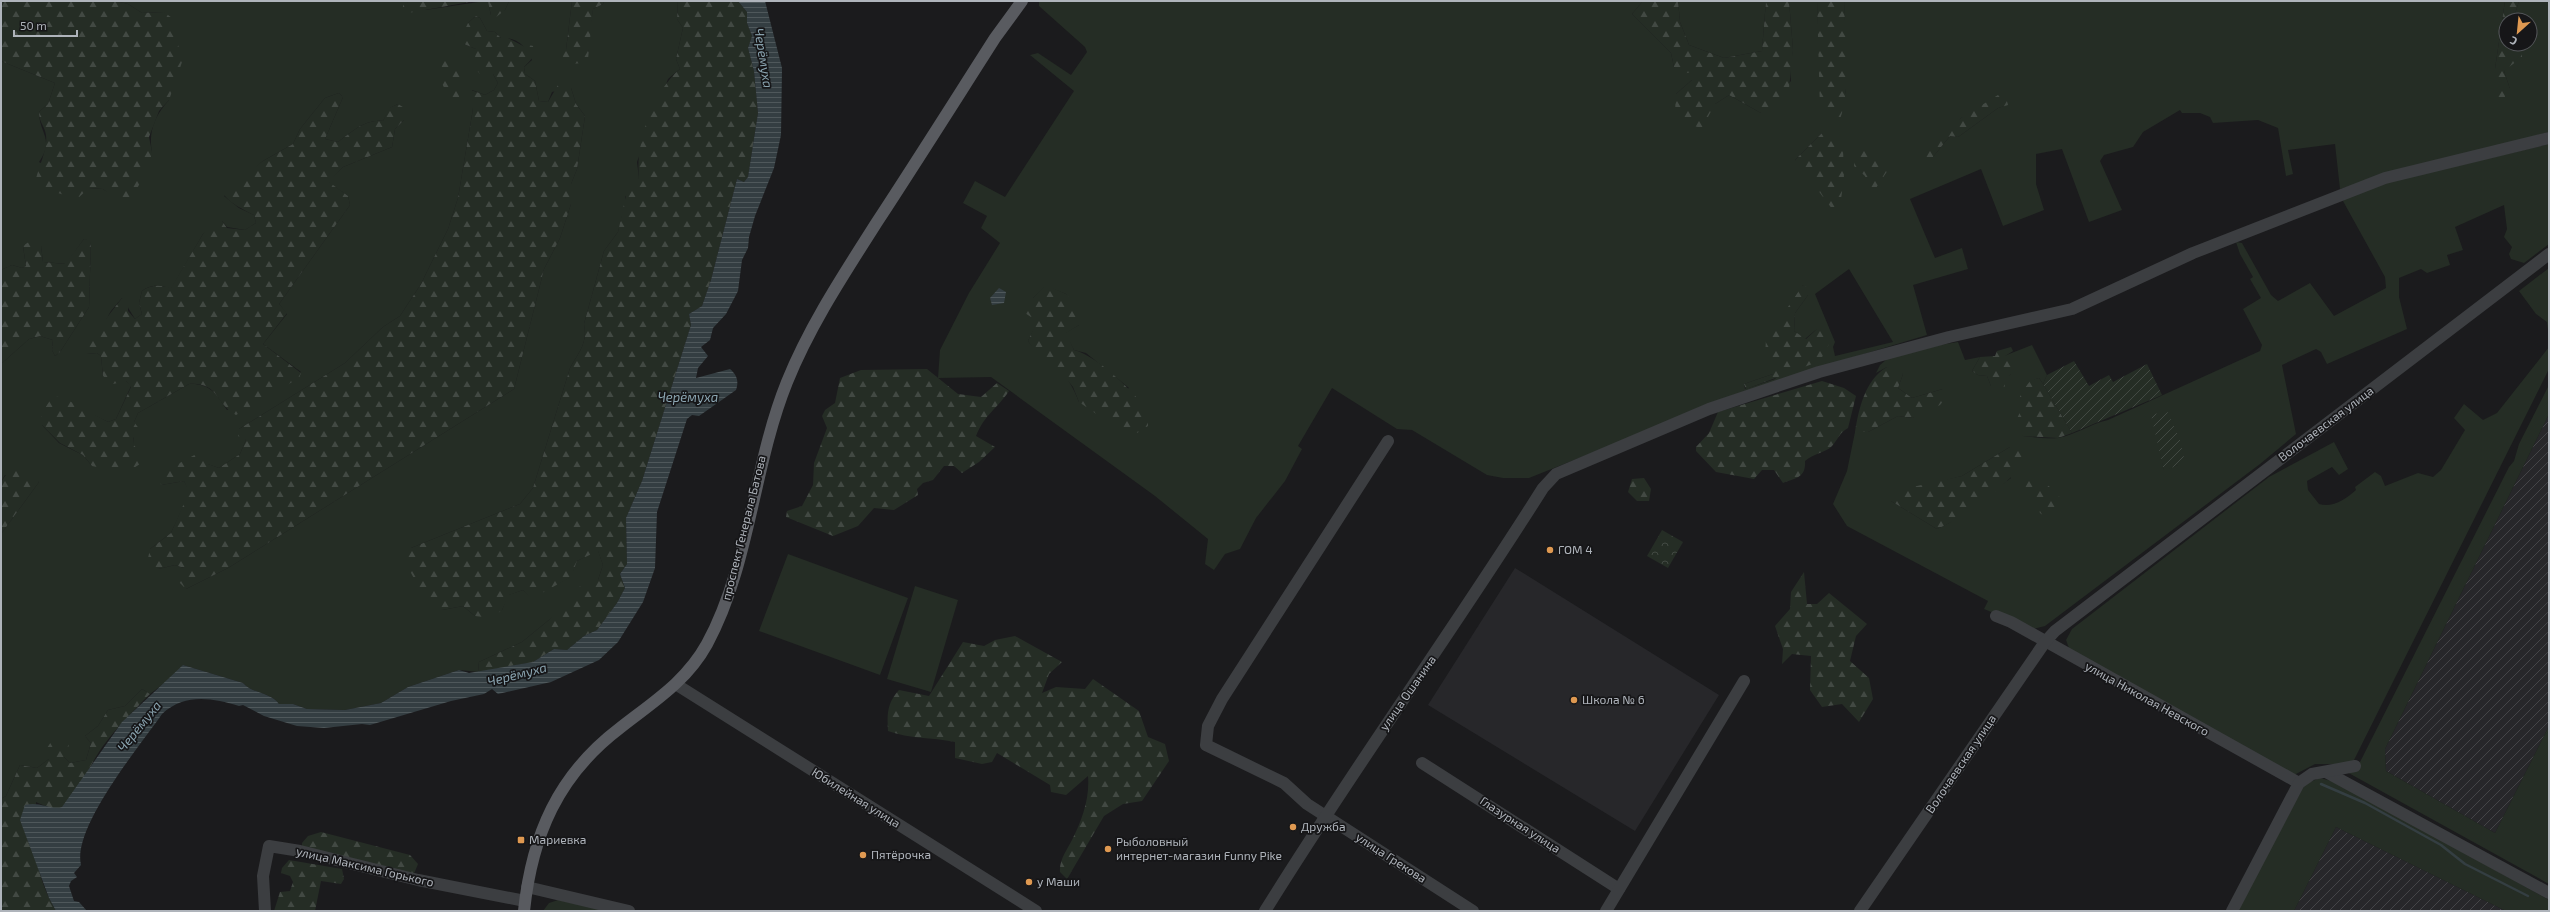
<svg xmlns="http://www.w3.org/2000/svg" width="2550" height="912" viewBox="0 0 2550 912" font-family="'Exo 2',sans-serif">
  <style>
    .built { fill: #27272a }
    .industrial { fill: url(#industrial-furrows) }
    .grass { fill: #252d25; fill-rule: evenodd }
    .forest { fill: url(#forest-firs) }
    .park { fill: url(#park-crowns) }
    .garden { fill: url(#garden-furrows) }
    .water { fill: url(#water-rules) }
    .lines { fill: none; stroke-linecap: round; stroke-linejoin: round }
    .stream { stroke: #343e42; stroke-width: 2.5 }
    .minor { stroke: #3c3e41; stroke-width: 12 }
    .major { stroke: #595b60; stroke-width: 12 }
    .poi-dot { fill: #df9951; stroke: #161618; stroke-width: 1.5 }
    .labels { text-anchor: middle; stroke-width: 3.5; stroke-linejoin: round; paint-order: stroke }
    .street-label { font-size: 12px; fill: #afb4bb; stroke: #161618 }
    .poi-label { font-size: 12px; fill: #afb4bb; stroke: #161618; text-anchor: start }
    .water-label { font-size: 13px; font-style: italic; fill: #8ba5b1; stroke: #161618 }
  </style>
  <defs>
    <pattern id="industrial-furrows" width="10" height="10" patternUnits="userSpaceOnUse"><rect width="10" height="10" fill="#27272a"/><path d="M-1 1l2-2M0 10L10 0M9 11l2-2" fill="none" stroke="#444447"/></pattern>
    <pattern id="forest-firs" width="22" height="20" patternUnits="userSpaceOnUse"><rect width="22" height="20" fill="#252d25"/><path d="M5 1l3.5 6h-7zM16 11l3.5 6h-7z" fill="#424943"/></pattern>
    <pattern id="park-crowns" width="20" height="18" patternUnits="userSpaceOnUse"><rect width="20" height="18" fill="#252d25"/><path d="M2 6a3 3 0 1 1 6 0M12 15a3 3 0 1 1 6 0" fill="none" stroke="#424943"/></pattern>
    <pattern id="garden-furrows" width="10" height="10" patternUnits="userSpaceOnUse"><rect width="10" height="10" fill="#252d25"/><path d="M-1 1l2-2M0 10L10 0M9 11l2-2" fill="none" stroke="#424943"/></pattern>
    <pattern id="water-rules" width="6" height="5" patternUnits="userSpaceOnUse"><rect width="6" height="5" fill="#343e42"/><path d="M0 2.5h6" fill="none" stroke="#4f585b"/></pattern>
  </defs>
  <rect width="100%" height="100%" fill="#1b1b1d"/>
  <!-- built -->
  <polygon class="built" points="1515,568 1719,695 1635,831 1428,705"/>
  <!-- industrial -->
  <g class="industrial">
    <polygon points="2549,414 2549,726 2495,833 2386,771 2385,749"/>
    <polygon points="2336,827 2506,911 2294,911"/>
  </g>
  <!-- grass -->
  <g class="grass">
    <path d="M115 1H410L403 6 425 10 485 1 488 2 491 15 505 10 509 1H572L566 50 589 52 588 43 593 9 603 4 604 1H678L677 19 683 28 676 59 680 69 668 79 637 162 639 178 625 197V204L618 232 604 251 584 324C588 343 579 352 570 368L533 488 520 504 411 548 442 610 463 606 475 616 502 610 508 595 523 590 531 598 570 577 577 561 598 550 603 565 598 580 522 642 479 662 478 672 459 670 408 687 381 703 345 710 307 709 293 704H279C270 692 253 694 243 683L183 665 179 672 150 694 142 689 125 706 108 710 98 726 85 736 91 743 86 760 70 763 64 757 49 759 37 768 20 765 6 796 1 799V534L39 482 5 475 1 482V364L29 339 40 336 53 340 52 350 55 356 60 352 89 307 91 241 84 239 66 264 43 262 41 246H23L26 266 22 268 12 265 1 270V61L55 83 48 104 39 112C39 133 55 139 39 162L89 188 103 189 113 195 152 152C148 132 155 115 169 100L164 12 142 13 128 4ZM476 16 480 18 487 31 495 32 501 38C518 37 525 46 532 60L524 67 525 74 535 81 539 101 548 102 552 92 571 88 576 104 585 116 577 169 571 184V204L560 238 544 269 514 389 228 568 186 589 184 568 175 565 158 569 150 549 171 533 190 492 184 481 161 485 207 464 219 468 240 454 246 440 239 429 345 363 383 327 400 316 421 284 448 229 458 198 473 109 472 90 485 95 494 90 498 83 493 74H480L476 49 464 44 468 23ZM339 93 343 97 325 139 338 142C352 132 365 119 383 121L390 108 398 104 404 120 395 129 392 147 343 167 328 182 348 196 350 205 279 304 287 314 263 344 301 372 227 410C217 394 210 383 189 384L138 413 134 422 133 444 92 466 83 455 59 443 42 425 94 415 108 422 116 419 131 386 126 381 103 376 101 356 97 353 86 354 111 311 122 298 135 319 142 314 139 303 142 291C151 284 161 285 171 289L203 234 222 221 227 227 245 230 256 223 254 215 239 208 224 196 263 161 293 144 300 129 325 98Z"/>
    <path d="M1039 1H1643L1632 14 1671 53 1674 67 1692 72V80L1676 94 1715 104 1729 95 1761 113 1791 81 1790 67 1793 50 1789 1H1817L1818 24 1846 94 1844 1H2505L2495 69 2510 89 2504 71 2522 45 2513 44H2530V20H2513L2519 1H2549V132L2340 189 2335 144 2288 150 2293 174 2286 176 2278 128 2258 120 2213 123 2210 117 2200 113H2182L2180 110 2143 132 2133 147 2104 155 2100 161 2122 210 2089 222 2062 149 2036 154V184L2044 210 2003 226 1981 169 1910 199 1935 258 1962 248 1968 269 1913 285 1927 335 1844 360 1604 448 1529 478H1503L1487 475 1412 430 1397 429 1332 388 1298 446 1302 449 1285 481 1256 518 1240 549 1225 554 1214 570 1205 564 1208 539 1155 496 991 377 938 378 940 350 969 293 1000 243 981 228 987 216 963 203 975 181 1005 197 1074 91 1030 55 1038 53 1071 75 1087 52 1085 47 1039 6ZM2007 105 1998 108 1958 137 1950 136 1932 158 1961 118ZM1822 133 1844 180 1795 160ZM1849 269 1893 342 1835 356 1833 347 1835 342 1815 294ZM1803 285 1808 295 1795 313 1794 331 1805 339 1817 329 1775 379 1745 389 1744 384 1773 374V364ZM1046 286 1066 294 1079 325 1065 333 1074 350 1086 353 1129 388 1079 402C1074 389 1067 376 1057 366 1047 357 1036 352 1028 341L1038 321 1033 298Z"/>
    <polygon points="1678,1 1766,1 1762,51 1724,58 1689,45 1680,22"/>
    <path d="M2549 144V244L2524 263 2511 259 2509 254 2512 247 2504 237 2507 229 2504 205 2455 227 2463 250 2447 255 2450 265 2427 273 2421 269 2399 278V297L2407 329 2327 364 2321 352 2316 349 2282 365 2296 434 2260 464 2045 626 2033 629 1984 609 1988 601 1847 526 1833 504 1847 471 1855 432H1868L1898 416 1913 418 1943 389 1912 398 1898 388 1903 374 1887 367 1876 373 1880 365 1887 359 1940 345 1958 342 1965 360 1980 357 1972 371 1978 375 1987 376 1991 386 2011 374 2004 356 2032 345 2047 375 2043 384 2039 378C2014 385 2022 416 2023 436 2034 437 2047 439 2058 438 2075 435 2090 424 2108 420L2260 351 2262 345 2243 309 2261 298 2250 279 2253 277 2240 254 2236 242 2242 243 2271 295 2278 301 2310 283 2334 316 2386 288 2385 277 2343 201 2345 198 2381 184ZM2010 447 2011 478 1949 523 1937 529 1891 501 1939 482 1962 476ZM2160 452 2178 465 2164 470Z"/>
    <polygon points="2549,268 2549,338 2547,322 2536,314 2519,291"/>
    <path d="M2549 347V369L2353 762 2345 764H2315L2294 775 2070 651 2066 640 2072 629 2269 477 2334 442 2348 469 2339 475 2332 467 2307 481 2308 490 2319 504C2333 508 2346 499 2356 490L2355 487 2375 472 2381 476 2385 486 2418 473 2433 477 2441 470 2465 430 2454 418 2464 404 2483 420 2497 413Z"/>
    <polygon points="2549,385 2549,414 2385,749 2386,771 2495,833 2549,726 2549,884 2345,771 2358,766 2509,467 2514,461 2519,444"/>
    <polygon points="788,554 908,598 880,675 759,631"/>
    <polygon points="915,586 958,600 931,692 887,679"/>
    <polygon points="2320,778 2339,783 2549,900 2549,911 2506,911 2336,827 2294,911 2237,911 2305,784"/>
    <polygon points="558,900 608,911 543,911 549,903"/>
  </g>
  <!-- forest -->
  <g class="forest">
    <path d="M1 1H115L128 4 142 13 164 12 172 18 182 62 169 100 159 111 149 137 152 152 149 166 132 198 123 204 103 189 89 188 77 199 42 188 35 183C38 168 48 149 46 135 45 126 39 123 39 112L48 104 55 83 1 61Z"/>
    <polygon points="410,1 475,1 408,13 403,10 403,5"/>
    <polygon points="485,1 509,1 505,10 495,18 491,15 488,2"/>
    <polygon points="572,1 604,1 603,4 593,9 588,59 582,63 572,64 562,56 566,50"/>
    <path d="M678 1H738L747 12V23L752 36 748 48 754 71 758 113 748 177 744 182 737 179 711 280 702 306 689 314 691 325 642 481 626 518 627 564 620 574 625 588 617 603 597 630 584 636 567 650 554 649 533 662 478 672 479 662 522 642 549 620 584 582 598 580 603 565 598 551 577 561 571 577 531 599 523 590 509 595 502 610 492 618 475 616 463 606 442 610 429 606 404 560 411 548 520 504 533 488 570 368C579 352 588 343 584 324L604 251 618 232 628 186 639 178C635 144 653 91 680 69L676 59 683 28 677 19Z"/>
    <polygon points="1643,1 1678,1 1680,22 1689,45 1724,58 1762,51 1766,1 1789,1 1793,50 1788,98 1771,113 1761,113 1729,95 1715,104 1702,128 1685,124 1675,112 1676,94 1692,80 1692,72 1682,74 1674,67 1671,53 1632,14"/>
    <path d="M1817 1H1844C1845 36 1853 96 1837 126L1820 110Z"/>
    <polygon points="2505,1 2519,1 2513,20 2506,20 2506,44 2522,45 2522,57 2504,71 2510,89 2504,98 2497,97 2495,69"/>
    <path d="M476 16 480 18 487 31 495 32 501 38H508L525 47 529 45 533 46C535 57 531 60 524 67L525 74 535 81 539 101 548 102 558 85 571 88 576 104 585 116 577 169 571 184V204L560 238 544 269 514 389 228 568 186 589 179 582 184 568 175 565 158 569 147 563 150 549 171 533 189 492 184 481 161 485 160 478 174 466 202 451 207 455 208 464 219 468 240 454 246 440 238 436 239 429 345 363 383 327 400 316 421 284 448 229 458 198 473 109 469 97 471 90 485 95 494 90 498 83 493 74H480L474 67 476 49 464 44 461 38 468 23Z"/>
    <path d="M448 58C464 67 463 85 458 101L452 102 440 80 442 62Z"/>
    <path d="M339 93 343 97 325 139 338 142C352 132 365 119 383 121L389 108 398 104 406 109 404 120 395 129 392 147 343 167 329 182 348 196 350 205 279 304 287 313 263 344 301 373 299 378 236 415C215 404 219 382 189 384L138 413 134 422 140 430 133 438V444L142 455 140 464 132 469 112 470 92 466 83 455 60 443 42 425 41 414 53 396 64 398 108 422 116 419 131 387 126 381 113 384 103 376 101 356 97 353 86 354 82 350 122 298 128 301V311L135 319 142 314 139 303 142 291C151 284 161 285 171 288L203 234 215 220 222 221 227 228 245 230 256 223 254 215C246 211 225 201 223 192L263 161 293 144 300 129 325 98Z"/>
    <polygon points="1998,95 2007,101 2008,105 1998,108 1958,137 1950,136 1932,158 1922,159 1921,154 1961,118"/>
    <polygon points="1822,133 1843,147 1844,180 1839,211 1836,214 1795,160"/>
    <polygon points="1856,147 1878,157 1890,167 1876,188 1869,189 1865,176 1854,166"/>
    <polygon points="84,239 91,240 89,307 60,352 55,356 52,350 53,340 40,336 29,339 1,364 1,270 12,265 22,268 26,266 23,246 30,241 41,246 43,262 65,264"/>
    <path d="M1046 285 1066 294 1085 315 1079 325 1066 333 1074 350C1099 357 1131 390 1148 410V426L1137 433 1118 429 1079 402 1073 387 1057 367 1036 352 1028 341 1037 321 1025 313 1033 298Z"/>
    <polygon points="1803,285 1808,288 1808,295 1795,313 1794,331 1806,339 1817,329 1824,329 1829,344 1820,361 1746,389 1744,384 1773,374 1773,364 1765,357 1766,339"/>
    <polygon points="2011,347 2013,351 2005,356 2013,366 2011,374 2005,379 2005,386 2000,391 1991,386 1987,376 1978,375 1972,371 1980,357 1995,356 1997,351"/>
    <path d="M1887 367 1899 368 1903 374 1898 388 1912 398 1943 389 1948 395 1940 405 1913 418 1898 416 1868 432H1855C1859 408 1865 380 1887 367Z"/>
    <path d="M927 369 958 394 981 397 997 383 1009 391C996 410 985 414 976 436L995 447 979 462 962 473 954 466H944L933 480 923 483 917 489 918 495 894 510 874 508 858 526 833 536 786 517 787 511 802 506 813 485 814 463 827 428 822 416 825 410 835 403 840 378 861 370Z"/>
    <polygon points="2039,378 2043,384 2072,433 2058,438 2023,436 2014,425 2021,410 2019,399 2023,390 2031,380"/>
    <path d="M1822 381 1844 388 1856 396 1848 428C1839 433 1838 440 1831 447 1826 452 1813 454 1805 461 1806 477 1797 478 1783 483L1774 470H1762L1754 479 1716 472 1696 451V447L1709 433 1718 412Z"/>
    <path d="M2010 447 2020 450 2024 464C2003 487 1966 517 1937 529L1891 501 1890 496 1899 490 1962 476Z"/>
    <polygon points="14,463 39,482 1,534 1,482"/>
    <polygon points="2037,477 2055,491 2063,502 2056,511 2048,516 2041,514 2023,492 2028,479"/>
    <polygon points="1644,478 1651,489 1649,501 1637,501 1628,492 1632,479"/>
    <polygon points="1804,572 1807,604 1817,604 1829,593 1867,624 1856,636 1850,661 1869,678 1873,699 1859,722 1842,704 1822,707 1810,690 1811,656 1792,654 1782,664 1783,649 1775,626 1790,609 1791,592"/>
    <path d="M1015 636 1062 662 1049 674 1042 693 1056 687 1085 689 1093 679 1139 711 1148 737 1165 744 1169 761 1142 801 1123 804 1104 816 1067 879 1060 872C1059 860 1067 850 1072 840 1082 820 1090 798 1088 776L1066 795 1051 792 1050 785 997 753 992 762 982 764 955 758V742C931 737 910 739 888 731 887 714 887 703 899 690L929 696 963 642 984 646 995 640Z"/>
    <path d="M142 689 150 694C133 711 117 727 103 746 93 759 74 801 62 807 55 811 43 805 36 802 35 847 33 871 56 911H1V799L6 796 20 765 37 768 49 759 47 748 53 739H61L69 745 64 757 70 763 86 760 91 743 85 736 98 726 108 710 125 706Z"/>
    <polygon points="321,832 410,855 418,864 413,876 302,849 302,843 308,836"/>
    <polygon points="289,860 342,869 344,879 341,884 321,881 315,911 274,911 280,892 290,891 293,882 290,876 281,873 282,868"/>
  </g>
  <!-- park -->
  <polygon class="park" points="1662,530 1683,542 1668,568 1647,556"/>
  <!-- garden -->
  <g class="garden">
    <polygon points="2074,361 2089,386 2109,375 2113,382 2147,364 2162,395 2072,433 2043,384 2047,375"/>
    <polygon points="2167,411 2180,440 2184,458 2178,465 2164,471 2151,415"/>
  </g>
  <!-- water -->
  <g class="water">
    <path d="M738 1H765L782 68 781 135 774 168 755 216 749 237 748 248 742 260 738 291 726 314 713 328 710 340 701 347 708 356 698 368 696 378 730 369C737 375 739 381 736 390L699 416 692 415 687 419 657 512 655 568 643 602 618 642 599 660 551 682 498 694 492 689 484 694 451 701 370 725 362 724 324 728 297 726 264 716 243 705 239 706C212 698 185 693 162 714 140 746 72 827 81 865L74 873 77 877 71 881 69 886 74 901 79 902 87 911H56L49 898 20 820 25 805C40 801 49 810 62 807L122 722 183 665 243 683C253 694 270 692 279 704H293L307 709 345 710 381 703 408 687 459 670 469 673 533 662 554 649 567 650 584 636 597 630 617 603 625 588 620 574 627 564 626 518 642 481 691 325 689 314 702 306 711 280 737 179 744 182 748 177 758 113 754 71 748 48 752 36 747 23V12Z"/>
    <polygon points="999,288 1006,292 1004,303 992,305 990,298"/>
  </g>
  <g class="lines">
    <!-- stream -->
    <polyline class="stream" points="2321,784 2365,803 2441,845 2465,864 2528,896"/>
    <!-- minor -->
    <g class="minor">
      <polyline points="1388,441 1222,699 1208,726 1206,745 1284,783 1307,804 1473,911"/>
      <polyline points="1996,616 2011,622 2299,783"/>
      <polyline points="677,685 1036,911"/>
      <polyline points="1422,763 1619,889"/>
      <polyline points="2326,772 2549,893"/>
      <polyline points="527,887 629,911"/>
      <polyline points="265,911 263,876 269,846 300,851 418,880 525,901"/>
      <path d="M1265 911C1354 767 1453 631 1543 488L1556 474 1709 409 1819 372 1949 337 2072 309 2193 253 2385 178 2549 138"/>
      <polyline points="1606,911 1744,681"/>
      <polyline points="1860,911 2045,642 2055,631 2549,254"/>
      <polyline points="2232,911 2299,783 2312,774 2355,766"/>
    </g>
    <!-- major -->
    <path class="major" d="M524 911C532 835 558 775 620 728 653 702 686 682 707 644 750 565 753 466 787 382 810 325 844 274 877 222 917 161 956 99 995 38L1022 1"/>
  </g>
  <!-- markers -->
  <g class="poi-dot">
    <circle cx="1550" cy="550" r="4"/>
    <circle cx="1574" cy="700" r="4"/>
    <circle cx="1293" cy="827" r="4"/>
    <rect x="517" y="836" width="8" height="8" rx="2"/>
    <circle cx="1108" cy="849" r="4"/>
    <circle cx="863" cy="855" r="4"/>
    <circle cx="1029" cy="882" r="4"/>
  </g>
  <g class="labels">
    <!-- street labels -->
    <g class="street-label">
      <text transform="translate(2326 424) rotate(-37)" y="4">Волочаевская улица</text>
      <text transform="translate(744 528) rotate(-76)" y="4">проспект Генерала Батова</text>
      <text transform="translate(1408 693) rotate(-55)" y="4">улица Ошанина</text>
      <text transform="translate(2147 699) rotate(29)" y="4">улица Николая Невского</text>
      <text transform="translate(1961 764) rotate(-56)" y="4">Волочаевская улица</text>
      <text transform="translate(856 798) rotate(32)" y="4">Юбилейная улица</text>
      <text transform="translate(1520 825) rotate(33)" y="4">Глазурная улица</text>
      <text transform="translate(1391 858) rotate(33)" y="4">улица Грекова</text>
      <text transform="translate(365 867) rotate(13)" y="4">улица Максима Горького</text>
    </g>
    <!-- poi labels -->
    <g class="poi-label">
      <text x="1558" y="554">ГОМ 4</text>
      <text x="1582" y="704">Школа № 6</text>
      <text x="1301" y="831">Дружба</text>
      <text x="529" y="844">Мариевка</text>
      <text x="1116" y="846">Рыболовный<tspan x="1116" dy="14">интернет-магазин Funny Pike</tspan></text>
      <text x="871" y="859">Пятёрочка</text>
      <text x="1037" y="886">у Маши</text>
    </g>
    <!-- water labels -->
    <g class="water-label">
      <text transform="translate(764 58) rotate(81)" y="5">Черёмуха</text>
      <text x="688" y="402">Черёмуха</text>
      <text transform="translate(517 674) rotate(-14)" y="5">Черёмуха</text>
      <text transform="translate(139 726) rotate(-51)" y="5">Черёмуха</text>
    </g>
  </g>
  <!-- border -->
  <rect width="2550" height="912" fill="none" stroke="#afb4bb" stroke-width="4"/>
  <!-- north arrow -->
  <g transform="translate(2518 32) rotate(207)"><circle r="19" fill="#161618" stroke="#535559"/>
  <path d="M0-3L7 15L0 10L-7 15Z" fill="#df9951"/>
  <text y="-6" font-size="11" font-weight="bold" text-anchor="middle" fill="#afb4bb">С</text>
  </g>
  <!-- scale -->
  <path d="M14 30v6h63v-6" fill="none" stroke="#afb4bb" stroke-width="2"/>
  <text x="20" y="30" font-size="12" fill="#afb4bb" stroke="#161618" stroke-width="3" paint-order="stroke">50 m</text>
</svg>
